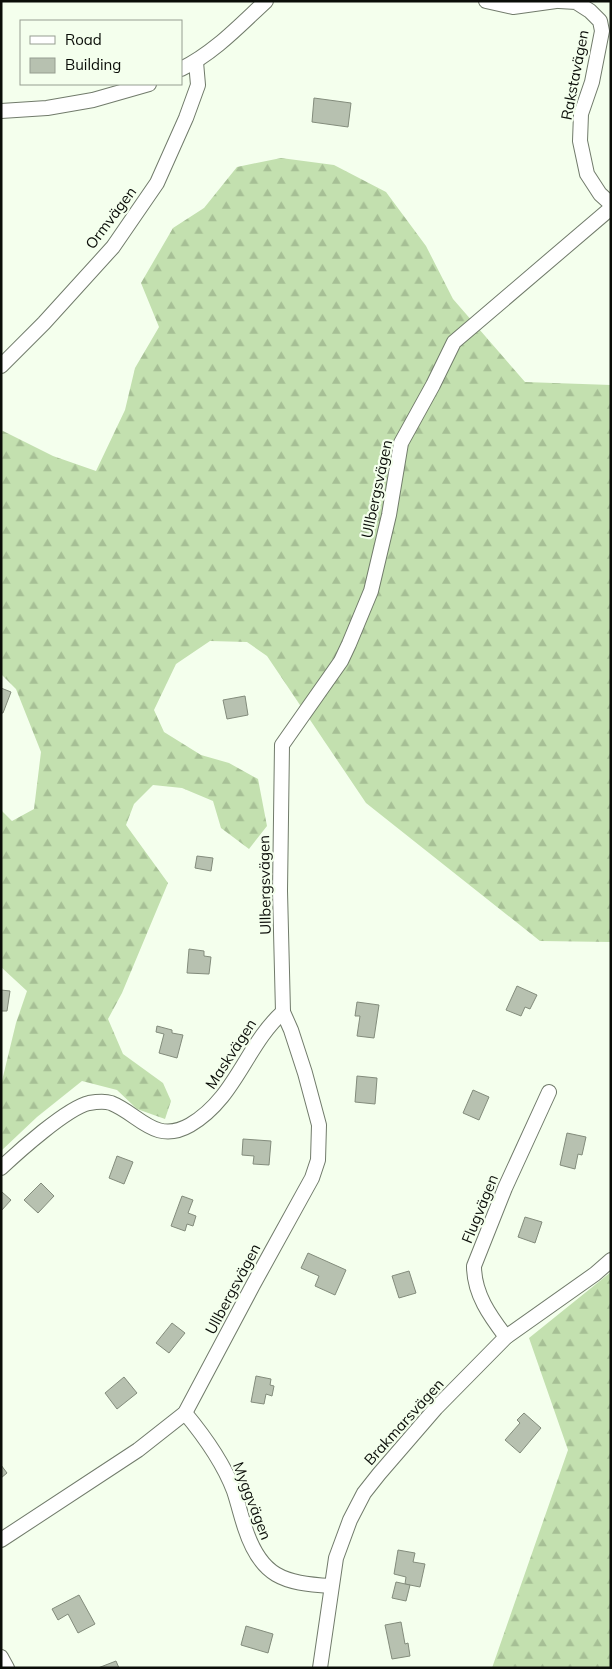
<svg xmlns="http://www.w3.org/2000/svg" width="612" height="1669" viewBox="0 0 612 1669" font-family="Mulish,sans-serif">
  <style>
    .forest { fill: url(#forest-firs) }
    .building { fill: #b7c1b0; stroke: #838c7c }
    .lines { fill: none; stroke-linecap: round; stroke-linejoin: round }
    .minor-casing { stroke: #717b6b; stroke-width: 16 }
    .minor { stroke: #fff; stroke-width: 14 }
    .labels { text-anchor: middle; stroke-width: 4.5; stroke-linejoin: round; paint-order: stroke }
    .street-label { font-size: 15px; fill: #0a0d08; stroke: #f4ffed }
  </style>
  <defs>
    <pattern id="forest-firs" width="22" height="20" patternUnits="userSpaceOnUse" patternTransform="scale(1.25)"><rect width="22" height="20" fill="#c3e0af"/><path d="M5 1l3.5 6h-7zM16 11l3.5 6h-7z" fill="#a6bf95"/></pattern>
  </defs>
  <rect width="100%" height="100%" fill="#f4ffed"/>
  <!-- forest -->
  <g class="forest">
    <polygon points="281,158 334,165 386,192 426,246 453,299 525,382 611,385 611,942 540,941 366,803 267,656 247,642 210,641 176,664 154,710 164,732 201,755 229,763 258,779 267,826 249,849 221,828 213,801 182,788 153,785 134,804 126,825 168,883 122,993 108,1019 123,1054 163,1083 171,1101 165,1119 137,1109 117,1090 82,1081 37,1117 1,1151 1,1085 16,1023 27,991 1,967 1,810 12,821 34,809 41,752 16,689 1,674 1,430 53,456 96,471 125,410 135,368 159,327 141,283 173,228 204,208 237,167"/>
    <polygon points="611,1272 611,1668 492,1668 568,1450 529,1338"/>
  </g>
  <!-- building -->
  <g class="building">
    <polygon points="314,98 351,103 348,127 312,122"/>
    <polygon points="1,688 11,692 3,713 1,713"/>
    <polygon points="245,696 248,715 227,719 223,700"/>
    <polygon points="197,856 213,858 211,871 195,868"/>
    <polygon points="189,949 204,951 204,956 211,957 209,974 187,973"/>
    <polygon points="517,986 537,995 530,1009 525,1007 521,1016 506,1010"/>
    <polygon points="1,990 10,991 7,1011 1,1011"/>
    <polygon points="357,1002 379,1005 374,1038 357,1036 360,1016 355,1016"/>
    <polygon points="157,1026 172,1030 172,1033 183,1035 177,1058 159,1053 164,1034 156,1032"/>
    <polygon points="357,1076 377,1078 375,1104 355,1102"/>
    <polygon points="473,1090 489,1097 479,1120 463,1113"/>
    <polygon points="567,1133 586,1137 582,1155 578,1154 575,1169 560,1165"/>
    <polygon points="243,1139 271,1141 269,1165 253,1164 254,1156 242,1155"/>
    <polygon points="117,1156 133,1162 124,1184 109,1178"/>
    <polygon points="41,1183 54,1196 38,1213 24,1200"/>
    <polygon points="2,1192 11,1200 1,1211 1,1192"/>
    <polygon points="182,1196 193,1200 188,1213 196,1216 193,1226 187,1224 185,1231 171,1226"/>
    <polygon points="525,1217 542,1222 535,1243 518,1237"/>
    <polygon points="308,1253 346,1270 335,1295 315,1286 319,1276 301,1268"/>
    <polygon points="409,1271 416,1293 399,1298 392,1276"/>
    <polygon points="172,1323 185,1333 169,1353 156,1343"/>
    <polygon points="256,1376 271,1379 270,1385 274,1386 272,1396 266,1394 264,1404 251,1402"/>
    <polygon points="124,1377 137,1393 117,1409 105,1393"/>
    <polygon points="524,1413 541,1428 520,1453 505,1440 520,1423 517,1420"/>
    <polygon points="1,1465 7,1473 1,1478"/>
    <polygon points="398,1550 415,1553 413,1562 425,1564 420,1587 405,1584 406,1577 394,1574"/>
    <polygon points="396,1582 410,1585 406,1601 392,1598"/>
    <polygon points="79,1595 95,1624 78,1633 68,1614 58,1620 52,1609"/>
    <polygon points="401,1622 405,1644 408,1643 410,1656 392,1659 385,1625"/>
    <polygon points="246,1626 273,1634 268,1653 241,1645"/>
    <polygon points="116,1661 119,1668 98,1668"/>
  </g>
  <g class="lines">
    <!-- minor casing -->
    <g class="minor-casing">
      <g id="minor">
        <polyline points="486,1 513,7 556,1"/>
        <polyline points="559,1 576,2 590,11 600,21 602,31 592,82 581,114 580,141 587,174 600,194 611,204"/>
        <path d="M181 69C214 53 240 25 266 1"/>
        <polyline points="1,111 47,108 93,100 149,84"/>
        <polyline points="1,366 44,323 113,247 157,183 186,118 198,85 196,62"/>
        <path d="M1 1168C18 1152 67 1108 89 1103 95 1102 105 1101 111 1103 139 1114 155 1145 190 1125 236 1098 246 1045 283 1012"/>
        <path d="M506 1337C490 1316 474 1294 474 1266L505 1188 549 1092"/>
        <path d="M185 1413C205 1437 223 1462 234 1491 238 1503 241 1516 245 1528 261 1577 283 1583 331 1586"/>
        <polyline points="1,1540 138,1450 185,1413 253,1285 312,1178 318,1160 319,1125 305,1073 291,1030 283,1012 280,891 282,745 341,661 349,644 371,591 389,515 401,443 433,385 454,342 611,208"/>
        <polyline points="1,1657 7,1668"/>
        <polyline points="320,1668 336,1558 350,1520 364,1493 379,1474 436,1408 506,1337 595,1274 611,1260"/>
      </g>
    </g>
    <!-- minor -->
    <use href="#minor" class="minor"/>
  </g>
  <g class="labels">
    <!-- street labels -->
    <g class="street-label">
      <text transform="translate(575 75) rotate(-79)" y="5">Rakstavägen</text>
      <text transform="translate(111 218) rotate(-53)" y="5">Ormvägen</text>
      <text transform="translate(377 489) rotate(-78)" y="5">Ullbergsvägen</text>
      <text transform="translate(265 885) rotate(-91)" y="5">Ullbergsvägen</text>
      <text transform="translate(231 1054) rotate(-57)" y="5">Maskvägen</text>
      <text transform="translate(480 1209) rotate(-68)" y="5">Flugvägen</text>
      <text transform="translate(233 1289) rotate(-62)" y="5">Ullbergsvägen</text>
      <text transform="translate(404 1422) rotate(-48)" y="5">Brakmarsvägen</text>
      <text transform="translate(252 1501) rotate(69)" y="5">Myggvägen</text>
    </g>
  </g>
  <!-- border -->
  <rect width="612" height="1669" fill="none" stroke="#0a0d08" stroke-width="5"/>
  <!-- legend -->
  <rect x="20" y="20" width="162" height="65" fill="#f4ffed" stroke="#969e91"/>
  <rect x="30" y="36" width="25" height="8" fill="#ffffff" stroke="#969e91"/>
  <text x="65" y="45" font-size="15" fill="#0a0d08">Road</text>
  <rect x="30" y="58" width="25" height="15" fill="#b7c1b0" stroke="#969e91"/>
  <text x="65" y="70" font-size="15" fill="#0a0d08">Building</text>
</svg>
